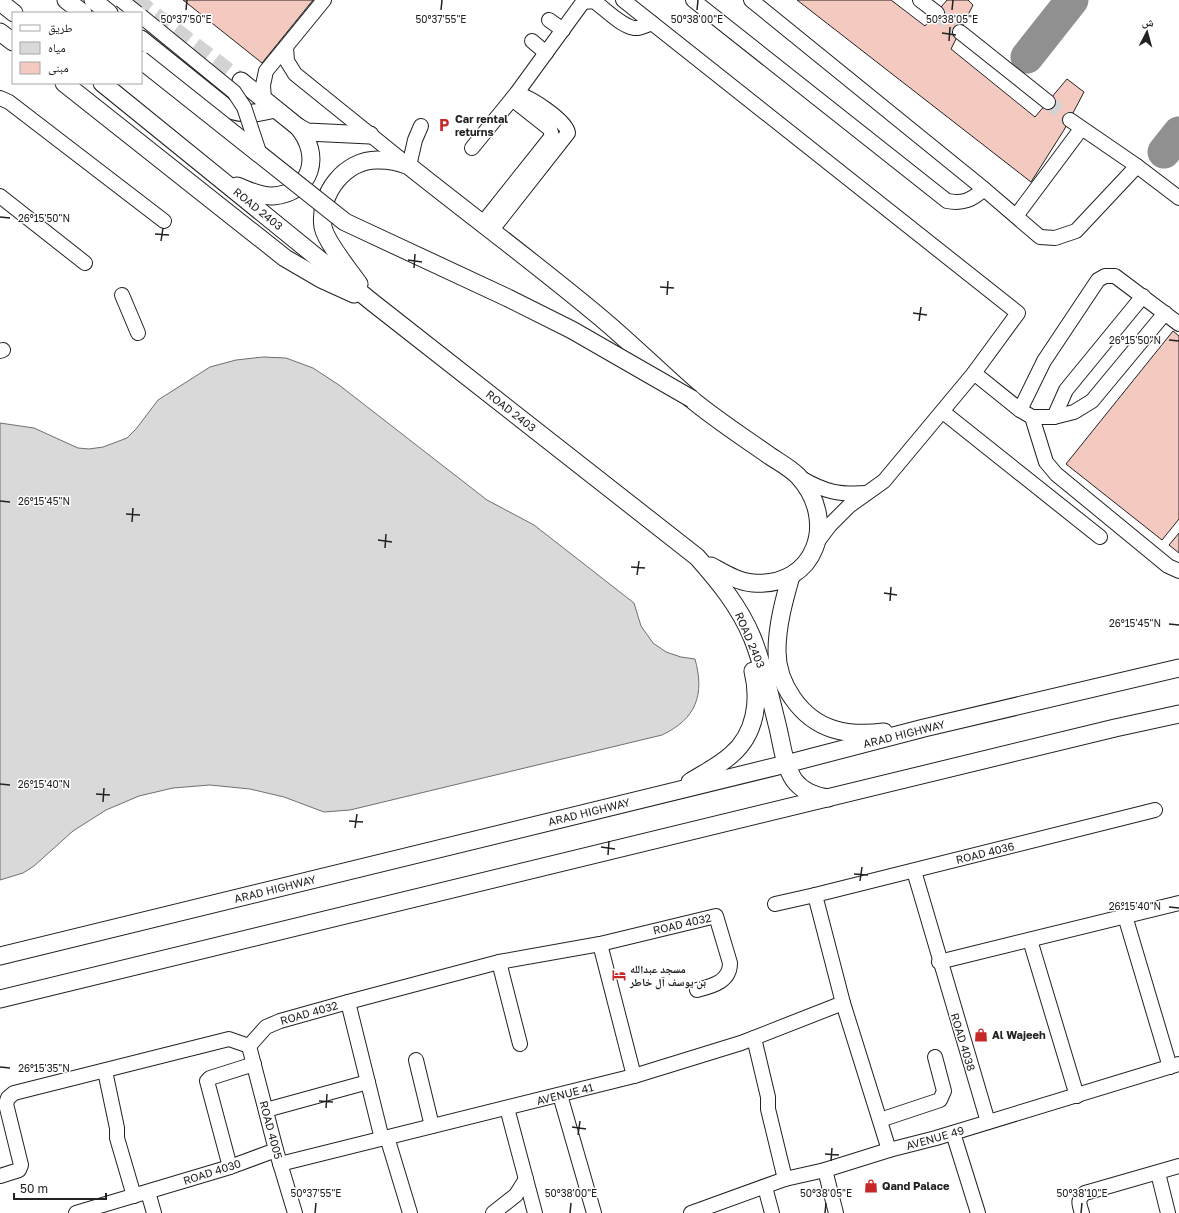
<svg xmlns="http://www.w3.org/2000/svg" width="1179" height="1213" viewBox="0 0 1179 1213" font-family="'Golos Text','Noto Naskh Arabic',sans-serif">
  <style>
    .water { fill: #d9d9d9; stroke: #6f6f6f }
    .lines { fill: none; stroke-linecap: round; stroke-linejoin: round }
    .taxiway { stroke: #909090; stroke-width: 33 }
    .building { fill: #f3c9c0; stroke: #222 }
    .minor-tunnel { stroke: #d3d3d3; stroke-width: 14; stroke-dasharray: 14 7; stroke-linecap: butt }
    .major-tunnel { stroke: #d3d3d3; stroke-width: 17; stroke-dasharray: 17 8; stroke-linecap: butt }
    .minor-casing { stroke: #222; stroke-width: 16 }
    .major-casing { stroke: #222; stroke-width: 19 }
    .minor { stroke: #fff; stroke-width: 14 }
    .major { stroke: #fff; stroke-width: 17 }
    .minor-bridge-casing { stroke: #222; stroke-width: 16; stroke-linecap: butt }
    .major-bridge-casing { stroke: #222; stroke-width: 19; stroke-linecap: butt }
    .minor-bridge { stroke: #fff; stroke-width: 14 }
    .major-bridge { stroke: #fff; stroke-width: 17 }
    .ticks { fill: none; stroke: #222; stroke-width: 1.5 }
    .labels { text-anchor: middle; stroke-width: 3; stroke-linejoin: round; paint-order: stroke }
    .poi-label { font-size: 11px; font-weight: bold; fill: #222; stroke: #fff; text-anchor: start }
    .street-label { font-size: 11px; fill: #222; stroke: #fff }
    .ticks-label { font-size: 10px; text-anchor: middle; fill: #222; stroke: #fff; stroke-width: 3; stroke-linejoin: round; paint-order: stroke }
  </style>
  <rect width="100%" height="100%" fill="#fff"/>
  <!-- water -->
  <path class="water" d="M263 357 286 358 313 368 339 385 487 500 534 525 634 603 641 626 653 643 666 652 681 657 695 659C705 695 696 719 662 735L350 810 324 812 284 797 250 789 210 785 173 788 139 796 106 810 73 831 34 866 23 873 0 880V423L34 428 78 448 89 449 103 447 127 438 136 429 158 400 210 367 236 360Z"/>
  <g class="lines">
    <!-- taxiway -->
    <g class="taxiway">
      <polyline points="1027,57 1072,0"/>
      <polyline points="1164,152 1179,133"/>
    </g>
  </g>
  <!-- building -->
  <g class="building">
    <polygon points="183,0 313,0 262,63"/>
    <polygon points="797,0 891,0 925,26 947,0 968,0 973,5 951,49 1035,117 1067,79 1084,92 1064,130 1031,182"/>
    <polygon points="1173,331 1179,336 1179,519 1162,540 1066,464"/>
    <polygon points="1179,533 1179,553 1169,545"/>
  </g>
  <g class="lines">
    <!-- minor-tunnel -->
    <g class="minor-tunnel">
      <polyline points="937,13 960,32"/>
      <polyline points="1048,102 1070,120"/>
    </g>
    <!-- major-tunnel -->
    <polyline class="major-tunnel" points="135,0 241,81"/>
    <!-- minor casing -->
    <g class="minor-casing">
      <g id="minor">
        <polyline points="623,0 1018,313 974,373 884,481 849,506 830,525 818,541"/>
        <path d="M693 0 947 201C963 204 972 200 984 189"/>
        <polyline points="751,0 984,189 1040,237 1055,238 1076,231 1137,166"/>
        <polyline points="920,0 937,13"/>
        <polyline points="549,20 563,30"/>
        <polyline points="960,32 1048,102"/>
        <polyline points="532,41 546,53"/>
        <polyline points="286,47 287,61 295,74 409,166 415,140 421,126"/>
        <polyline points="0,98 9,102 164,221"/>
        <polyline points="264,100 263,85 266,71 324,0"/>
        <polyline points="1070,120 1137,166 1179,198"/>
        <path d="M472 148 516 94 583 2 594 1C605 9 620 25 634 28 640 29 646 25 652 23"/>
        <polyline points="0,196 85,263"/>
        <polyline points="1016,216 1081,129"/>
        <polyline points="482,224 552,136 550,129 512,99"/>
        <path d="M491 231 568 133C567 121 528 95 516 94"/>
        <polyline points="122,295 138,333"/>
        <polyline points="0,351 3,350"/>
        <polyline points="974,373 1020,410 1032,417 1046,462 1056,474 1168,566 1179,571"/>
        <polyline points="1020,410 1044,361 1098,280 1105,276 1115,276 1179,324"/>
        <polyline points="943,412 1100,537"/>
        <polyline points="1032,417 1054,417 1074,412 1092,401 1165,313"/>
        <polyline points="1054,417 1066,390 1143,296"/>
        <path d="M801 478C825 492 839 495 867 493"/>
        <polyline points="914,871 988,1122"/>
        <polyline points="775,904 815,895"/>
        <polyline points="1125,916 1170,1067"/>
        <polyline points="1030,940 1077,1096"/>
        <polyline points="600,944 634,1076"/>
        <polyline points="499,962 520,1044"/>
        <polyline points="939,962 1179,903"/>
        <polyline points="348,1002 382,1139"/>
        <polyline points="754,1038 768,1097 768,1109 785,1179"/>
        <path d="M249 1046 266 1027 280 1021 348 1002 499 962 600 944 716 916 730 963C730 982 712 986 697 990"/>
        <polyline points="249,1046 276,1150 295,1213"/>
        <polyline points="416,1060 432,1126"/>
        <polyline points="105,1071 117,1128 117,1138 134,1196"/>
        <polyline points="560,1095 594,1213"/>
        <polyline points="507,1108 535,1213"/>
        <polyline points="266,1110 368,1082"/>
        <polyline points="880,1120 940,1100 944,1091 935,1057"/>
        <polyline points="953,1133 978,1213"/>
        <polyline points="387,1137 410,1213"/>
        <polyline points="889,1150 843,1003 815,895 1155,810"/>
        <polyline points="280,1164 634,1076 741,1043 843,1003"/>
        <polyline points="230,1167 207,1081 210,1078 254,1064"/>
        <polyline points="825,1170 836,1213"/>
        <polyline points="1158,1173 1168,1213"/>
        <polyline points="0,1176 19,1170 21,1165 6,1104 8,1098 14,1093 229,1039 249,1046"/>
        <polyline points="765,1187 772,1213"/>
        <polyline points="148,1192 154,1213"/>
        <polyline points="76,1213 230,1167 276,1150"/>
        <polyline points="493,1213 516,1195 526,1179"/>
        <polyline points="691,1213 785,1179 825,1170 889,1150 936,1138 1179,1064"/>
        <path d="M1082 1213C1079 1204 1077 1199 1085 1193L1179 1166"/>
      </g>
    </g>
    <!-- major casing -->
    <g class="major-casing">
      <g id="major">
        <polyline points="66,0 83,13"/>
        <polyline points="93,0 109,13"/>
        <polyline points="0,2 14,13"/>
        <polyline points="0,32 13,42"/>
        <path d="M141 39 228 109C245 116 258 113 275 109"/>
        <polyline points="64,83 285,258 321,279 354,294"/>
        <path d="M102 83 372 302 697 557C719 582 739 606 752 637 764 666 770 697 778 728 782 745 784 765 794 780 802 791 815 796 828 798"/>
        <polyline points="298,127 307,132 370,135"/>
        <path d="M237 186C248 190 261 197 273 196 312 193 322 155 298 127L241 81"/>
        <path d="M359 284C350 271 326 242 323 227 318 194 345 159 379 160 389 160 399 162 409 166 473 217 539 266 601 318 632 344 660 372 690 398 715 419 743 437 770 456 779 462 790 468 798 476 839 520 816 588 753 583 738 582 724 573 711 566"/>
        <path d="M791 576C784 600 777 626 777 651 777 684 801 719 833 729 848 734 868 734 884 732"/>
        <path d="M690 782C704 773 719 766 731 755 756 734 760 700 753 671"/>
        <polyline points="0,956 786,764 924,728 1179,668"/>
        <polyline points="0,999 1115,728 1179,714"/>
      </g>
    </g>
    <!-- minor -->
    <use href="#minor" class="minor"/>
    <!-- major -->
    <use href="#major" class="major"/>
    <!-- minor-bridge casing -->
    <g class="minor-bridge-casing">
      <g id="minor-bridge">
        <polyline points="121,0 137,13"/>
        <polyline points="141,16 234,92 244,107 259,152"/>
      </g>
    </g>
    <!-- major-bridge casing -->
    <g class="major-bridge-casing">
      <polyline id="major-bridge" points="141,60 345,222 508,298 572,330 692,399"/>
    </g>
    <!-- minor-bridge -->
    <use href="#minor-bridge" class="minor-bridge"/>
    <!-- major-bridge -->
    <use href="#major-bridge" class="major-bridge"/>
  </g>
  <!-- ticks -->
  <path class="ticks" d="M186 10 187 0M441 10 442 0M697 10 698 0M952 10 953 0M942 33 956 35M949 41 950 27M0 217 10 218M155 234 169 235M161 241 163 228M408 260 422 262M414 268 415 254M660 287 674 288M667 295 668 281M913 313 927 315M919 321 921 307M1169 340 1179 341M0 501 10 502M126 514 140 515M132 522 133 508M378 540 392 542M385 548 386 534M631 567 645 568M637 575 639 561M884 593 897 595M890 601 891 587M1169 624 1179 625M0 784 10 785M96 794 110 795M103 802 104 788M349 821 363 822M355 828 357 814M601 847 615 849M608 855 609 841M854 874 868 875M860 881 862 867M1169 907 1179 908M0 1067 10 1068M319 1101 333 1102M326 1108 327 1094M572 1127 586 1129M578 1135 580 1121M825 1154 839 1155M831 1161 832 1148M315 1213 316 1203M570 1213 571 1203M825 1213 826 1203M1081 1213 1082 1203"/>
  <!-- icons -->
  <defs>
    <g id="parking-bare" transform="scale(1.08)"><path d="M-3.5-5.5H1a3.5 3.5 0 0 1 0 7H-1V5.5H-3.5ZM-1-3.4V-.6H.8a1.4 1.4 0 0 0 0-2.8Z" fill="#c62828" stroke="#fff" stroke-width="2.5" paint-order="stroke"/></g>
    <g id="hotel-bare" transform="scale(1.08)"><path d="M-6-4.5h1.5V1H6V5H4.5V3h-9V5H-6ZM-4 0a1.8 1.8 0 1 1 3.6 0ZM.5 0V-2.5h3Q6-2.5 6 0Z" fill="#c62828" stroke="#fff" stroke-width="2.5" paint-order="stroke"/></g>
    <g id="shop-bare" transform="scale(1.08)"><path d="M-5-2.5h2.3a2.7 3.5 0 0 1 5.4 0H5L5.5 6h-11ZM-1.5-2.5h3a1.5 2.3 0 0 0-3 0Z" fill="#c62828" stroke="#fff" stroke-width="2.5" paint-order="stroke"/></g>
  </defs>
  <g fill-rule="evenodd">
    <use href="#parking-bare" x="444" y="125"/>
    <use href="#hotel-bare" x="619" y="975"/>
    <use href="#shop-bare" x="981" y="1035"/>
    <use href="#shop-bare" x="871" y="1186"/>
  </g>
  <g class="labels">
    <!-- poi labels -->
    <g class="poi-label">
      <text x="455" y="123">Car rental<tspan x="455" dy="13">returns</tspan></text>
      <text x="630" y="973">مسجد عبدالله<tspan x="630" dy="13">بن يوسف آل خاطر</tspan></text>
      <text x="992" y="1039">Al Wajeeh</text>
      <text x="882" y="1190">Qand Palace</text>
    </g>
    <!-- street labels -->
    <g class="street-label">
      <text transform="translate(258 209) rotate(39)" y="4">ROAD 2403</text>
      <text transform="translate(511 411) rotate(38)" y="4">ROAD 2403</text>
      <text transform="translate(750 640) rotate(67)" y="4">ROAD 2403</text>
      <text transform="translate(904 734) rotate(-14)" y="4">ARAD HIGHWAY</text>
      <text transform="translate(589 812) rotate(-14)" y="4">ARAD HIGHWAY</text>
      <text transform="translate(985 853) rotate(-14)" y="4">ROAD 4036</text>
      <text transform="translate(275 889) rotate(-14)" y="4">ARAD HIGHWAY</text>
      <text transform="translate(682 924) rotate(-13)" y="4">ROAD 4032</text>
      <text transform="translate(309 1013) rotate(-16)" y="4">ROAD 4032</text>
      <text transform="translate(963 1042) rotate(73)" y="4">ROAD 4038</text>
      <text transform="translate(565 1094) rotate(-14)" y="4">AVENUE 41</text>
      <text transform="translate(271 1130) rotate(75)" y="4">ROAD 4005</text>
      <text transform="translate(935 1138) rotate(-16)" y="4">AVENUE 49</text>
      <text transform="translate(212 1172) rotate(-18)" y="4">ROAD 4030</text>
    </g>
  </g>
  <g class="ticks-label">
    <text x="186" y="23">50°37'50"E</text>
    <text x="441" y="23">50°37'55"E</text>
    <text x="697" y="23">50°38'00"E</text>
    <text x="952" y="23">50°38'05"E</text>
    <text x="44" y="222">26°15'50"N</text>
    <text x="1135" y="344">26°15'50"N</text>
    <text x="44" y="505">26°15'45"N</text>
    <text x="1135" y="627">26°15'45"N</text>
    <text x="44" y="788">26°15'40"N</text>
    <text x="1135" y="910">26°15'40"N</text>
    <text x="44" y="1072">26°15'35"N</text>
    <text x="316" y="1197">50°37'55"E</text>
    <text x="571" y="1197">50°38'00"E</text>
    <text x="826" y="1197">50°38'05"E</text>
    <text x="1082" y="1197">50°38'10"E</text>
  </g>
  <!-- legend -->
  <rect x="12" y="12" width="130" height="72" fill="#ffffff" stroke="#a7a7a7"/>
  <rect x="20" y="25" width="20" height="6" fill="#ffffff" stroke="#a7a7a7"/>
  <text x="48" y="32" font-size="12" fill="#222222">طريق</text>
  <rect x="20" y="42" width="20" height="12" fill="#d9d9d9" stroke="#a7a7a7"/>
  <text x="48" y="52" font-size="12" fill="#222222">مياه</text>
  <rect x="20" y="62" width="20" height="12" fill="#f3c9c0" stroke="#a7a7a7"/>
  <text x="48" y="72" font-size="12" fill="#222222">مبنى</text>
  <!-- north arrow -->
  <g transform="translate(1147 32) rotate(6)" stroke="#ffffff" stroke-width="3" paint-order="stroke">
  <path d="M0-3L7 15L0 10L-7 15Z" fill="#222222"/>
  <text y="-6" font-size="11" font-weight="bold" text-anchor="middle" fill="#222222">ش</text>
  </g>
  <!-- scale -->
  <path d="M14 1193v6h92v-6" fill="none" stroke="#222222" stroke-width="2"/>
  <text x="20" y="1193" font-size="12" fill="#222222" stroke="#ffffff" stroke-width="3" paint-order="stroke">50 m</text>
</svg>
